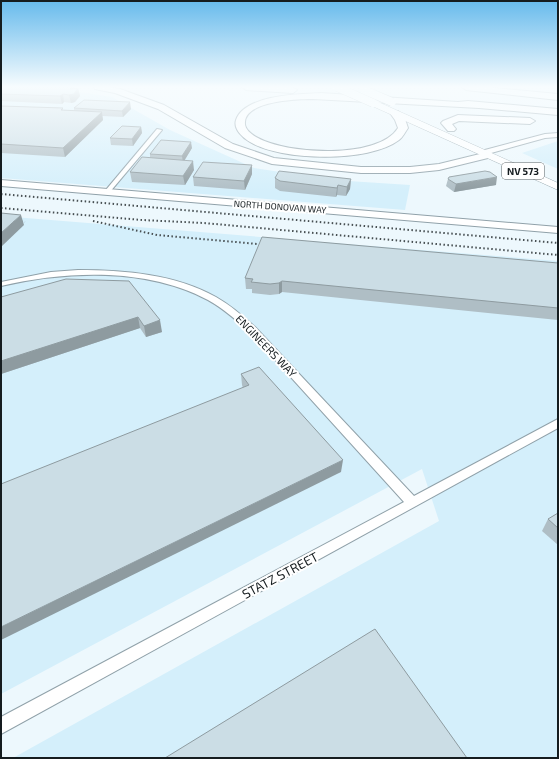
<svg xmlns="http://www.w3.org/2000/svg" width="559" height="759" viewBox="0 0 559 759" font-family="'Exo 2',sans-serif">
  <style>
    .built { fill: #d4effb }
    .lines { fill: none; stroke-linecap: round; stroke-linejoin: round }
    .street-casing { stroke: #90a1a9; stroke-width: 2 }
    .secondary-casing { stroke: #90a1a9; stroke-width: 2 }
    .primary-casing { stroke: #90a1a9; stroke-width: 1 }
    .highway-casing { stroke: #90a1a9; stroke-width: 2 }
    .street { fill: #fff; fill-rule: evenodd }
    .secondary { fill: #fff; fill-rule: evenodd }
    .primary { fill: #fff; fill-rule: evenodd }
    .highway { fill: #fff; fill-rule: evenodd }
    .rail { stroke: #474f52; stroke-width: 2; stroke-dasharray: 1.5 2.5; stroke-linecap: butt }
    .primary-bridge-casing { stroke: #90a1a9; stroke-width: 9; stroke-linecap: butt }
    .primary-bridge { stroke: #fff; stroke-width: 8 }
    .wall { fill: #afbec5 }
    .shaded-wall { fill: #8e9ba0 }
    .building { fill: #cbdde5; stroke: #8e9ba0 }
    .labels { text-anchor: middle; stroke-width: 4; stroke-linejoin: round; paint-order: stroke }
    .far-street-label { font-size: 9px; fill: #151c1f; stroke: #fff }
    .shield { fill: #fff; stroke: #5b6062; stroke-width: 1 }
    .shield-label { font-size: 10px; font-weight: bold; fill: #151c1f }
    .street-label { font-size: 11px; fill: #151c1f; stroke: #fff }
    .near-street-label { font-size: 13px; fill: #151c1f; stroke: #fff }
  </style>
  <rect width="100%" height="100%" fill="#edf8fd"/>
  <!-- built -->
  <g class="built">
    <polygon points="1,87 47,87 112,97 170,130 254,168 333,180 410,185 405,210 1,178"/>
    <polygon points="558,141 558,169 522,153"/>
    <polygon points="1,216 558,261 558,758 13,758 439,521 422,469 1,694"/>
  </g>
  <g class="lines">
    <!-- street casing -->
    <g class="street-casing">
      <g id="street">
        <polygon points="157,129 162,130 109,193 105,193 105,191"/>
        <path d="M78 270C124 270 175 274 216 297 230 305 243 316 255 327L414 496 558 419V428L1 734V717L404 502 249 331C236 320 223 308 208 300 145 267 67 271 1 286V282L51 272Z"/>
      </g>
    </g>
    <!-- secondary casing -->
    <g class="secondary-casing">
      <g id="secondary">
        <polygon points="558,133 558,137 545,138 484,155 480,153 481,151 545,134"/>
        <polygon points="1,180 558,227 558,233 1,186"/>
      </g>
    </g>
    <!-- primary casing -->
    <g class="primary-casing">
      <polygon id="primary" points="370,101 376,101 558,183 558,190 370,105"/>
    </g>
    <!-- highway casing -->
    <g class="highway-casing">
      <g id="highway">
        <polygon points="94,87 108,87 120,89 164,105 233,144 274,158 361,167 410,167 439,164 488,152 493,155 492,157 439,170 410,173 361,173 272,164 225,148 158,109 115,93 95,89"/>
        <path d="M242 87C251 86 291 84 297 90L293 93 246 90Z"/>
        <polygon points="462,87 485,87 558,94 558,100 466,90"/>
        <path d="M321 93 458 102 468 101 558 109V115L479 108 313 99C297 99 246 101 245 122 244 129 252 135 258 138 287 154 378 160 398 128L395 120 390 113 392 111H398L405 119 408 128C405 132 403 137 399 140 369 163 281 161 250 142 243 138 233 129 236 120 244 95 299 94 321 93Z"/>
        <polygon points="458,115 530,118 535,121 530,124 459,121 452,124 456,129 454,131 448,131 441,123 443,121"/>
      </g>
    </g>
    <!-- street -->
    <use href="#street" class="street"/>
    <!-- secondary -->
    <use href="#secondary" class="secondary"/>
    <!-- primary -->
    <use href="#primary" class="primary"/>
    <!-- highway -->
    <use href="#highway" class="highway"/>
    <!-- rail -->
    <g class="rail">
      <polyline points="1,194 558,243"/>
      <polyline points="1,208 142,220 204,223 558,255"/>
      <polyline points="1,220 25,222"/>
      <polyline points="93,221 157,235 269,245"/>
    </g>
    <!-- primary-bridge casing -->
    <g class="primary-bridge-casing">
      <g id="primary-bridge">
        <polyline points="337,87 373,103"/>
        <polyline points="364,90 392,102"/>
      </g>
    </g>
    <!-- primary-bridge -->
    <use href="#primary-bridge" class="primary-bridge"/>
  </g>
  <!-- wall -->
  <g class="wall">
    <polygon points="1,87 78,88 80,96 75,102 71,103 64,102 62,104 1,101"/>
    <polygon points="1,106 63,108 63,110 74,110 74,108 131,109 123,117 102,116 103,120 65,157 1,153"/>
    <polygon points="141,127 142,133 133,146 111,145 110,138"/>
    <polygon points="192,148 184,160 194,170 185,185 132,182 130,172 150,158 150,154"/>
    <polygon points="252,165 252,174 245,190 194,186 193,177"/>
    <polygon points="275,178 351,179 350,189 346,196 337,195 336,197 280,191 275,188"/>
    <polygon points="448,179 496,185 454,192 446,186"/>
    <polygon points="558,263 558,320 282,292 279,294 270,295 252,293 252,289 246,289 245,278"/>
    <polygon points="129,281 162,332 146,337 140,328 1,374 1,297"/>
    <polygon points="241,374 341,472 243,388 242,385"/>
    <polygon points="558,513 558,545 542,531 548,519"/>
  </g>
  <!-- shaded-wall -->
  <g class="shaded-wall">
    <polygon points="73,87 74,87 75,92 78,88 80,96 75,102 71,103 69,95 70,89"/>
    <polygon points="63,94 64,102 62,104 60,96"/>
    <polygon points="130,102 131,109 123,117 122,111"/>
    <polygon points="102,112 103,120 65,157 63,148"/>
    <polygon points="141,127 142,133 133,146 132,139"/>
    <polygon points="191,142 192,148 183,163 182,156"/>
    <polygon points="193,161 194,170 185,185 183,176"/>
    <polygon points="252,165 252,174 245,190 244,181"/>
    <polygon points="497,177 496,185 454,192 456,184"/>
    <polygon points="351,179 350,189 346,196 347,187"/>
    <polygon points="338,185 337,195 336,197 337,188"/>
    <polygon points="21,215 24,225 1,247 1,233"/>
    <polygon points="282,281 282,292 279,294 279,283"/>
    <polygon points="138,317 140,328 1,374 1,361"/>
    <polygon points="160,320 162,332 146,337 144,326"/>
    <polygon points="343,460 341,472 1,640 1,627"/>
  </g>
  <!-- building -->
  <g class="building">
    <polygon points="1,87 73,87 70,89 78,88 74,94 69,95 63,94 60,96 1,94"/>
    <polygon points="84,100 130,102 122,111 74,108"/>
    <polygon points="1,106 63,108 61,110 102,112 63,148 1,144"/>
    <polygon points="122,126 141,127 132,139 110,138"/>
    <polygon points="161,140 191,142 182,156 150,154"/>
    <polygon points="142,157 193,161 183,176 130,172"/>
    <polygon points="203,162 252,165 244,181 193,177"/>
    <polygon points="279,171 351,179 347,187 338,185 337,188 280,181 275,178"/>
    <polygon points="485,171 490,172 497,177 456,184 448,179 449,177"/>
    <polygon points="1,213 21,215 1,233"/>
    <polygon points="262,237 558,263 558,308 282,281 279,283 270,284 251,282 253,279 245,278"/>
    <polygon points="66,279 129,281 160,320 144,326 138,317 1,361 1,297"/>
    <polygon points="259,367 343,460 1,627 1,484 249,385 241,374"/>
    <polygon points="558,513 558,528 548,519"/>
    <polygon points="375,629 467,758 165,758"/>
  </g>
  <!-- sky -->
  <linearGradient id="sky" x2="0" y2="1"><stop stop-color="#66baec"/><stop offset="0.45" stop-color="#f7fcfe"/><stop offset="1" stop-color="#f7fcfe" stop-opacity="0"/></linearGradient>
  <rect width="559" height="193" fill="url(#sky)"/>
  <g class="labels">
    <!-- far-street labels -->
    <g class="far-street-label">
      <text transform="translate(280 207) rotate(4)" y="3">NORTH DONOVAN WAY</text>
    </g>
    <!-- shield labels -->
    <rect class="shield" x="502" y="163" width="42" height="16" rx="3"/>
    <g class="shield-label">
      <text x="523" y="175">NV 573</text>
    </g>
    <!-- street labels -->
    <g class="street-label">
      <text transform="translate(266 346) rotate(46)" y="4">ENGINEERS WAY</text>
    </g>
    <!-- near-street labels -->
    <g class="near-street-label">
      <text transform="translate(280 575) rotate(-28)" y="5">STATZ STREET</text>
    </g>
  </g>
  <!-- border -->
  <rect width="559" height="759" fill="none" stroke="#151c1f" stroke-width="4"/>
</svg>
